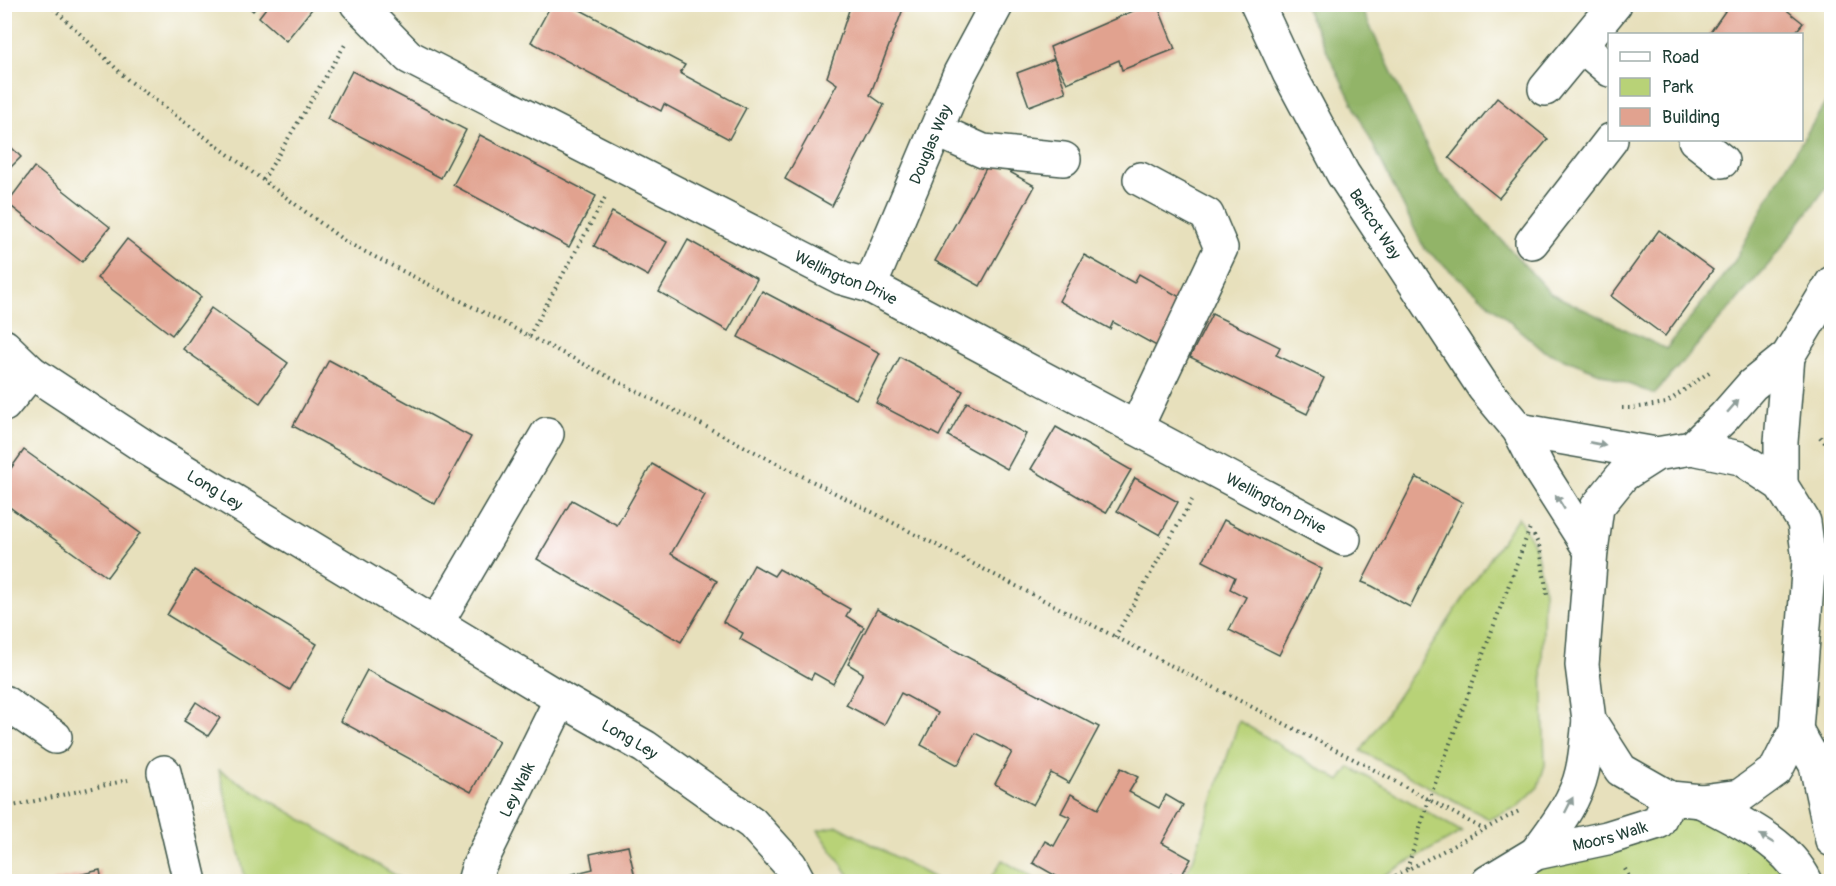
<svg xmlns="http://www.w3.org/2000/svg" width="1836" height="886" viewBox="0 0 1836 886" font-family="Pangolin,sans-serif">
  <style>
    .green { fill: #b8d277; stroke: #6c8856; stroke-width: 1.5 }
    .forest { fill: #92b468; stroke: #58784e; stroke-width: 1.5 }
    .building { fill: #e1a28f }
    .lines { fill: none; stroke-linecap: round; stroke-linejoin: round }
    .minor-casing { stroke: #3d5548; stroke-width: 36 }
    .path { stroke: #3d5548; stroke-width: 4; stroke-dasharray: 1.5 4.5; stroke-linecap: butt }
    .minor { stroke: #fff; stroke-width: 33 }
    .oneway { fill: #8f9e9a }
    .labels { text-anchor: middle; stroke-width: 5; stroke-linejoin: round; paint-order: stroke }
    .street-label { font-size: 16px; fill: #1f3d34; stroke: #fff }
  </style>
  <rect width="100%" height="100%" fill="#fff"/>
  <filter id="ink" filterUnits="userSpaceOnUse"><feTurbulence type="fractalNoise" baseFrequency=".0167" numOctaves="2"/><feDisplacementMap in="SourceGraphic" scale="12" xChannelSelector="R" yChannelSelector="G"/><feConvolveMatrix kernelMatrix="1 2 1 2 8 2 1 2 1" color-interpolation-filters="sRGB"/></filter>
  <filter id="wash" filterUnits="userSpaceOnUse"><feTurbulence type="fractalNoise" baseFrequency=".008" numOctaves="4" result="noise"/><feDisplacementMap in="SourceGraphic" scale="24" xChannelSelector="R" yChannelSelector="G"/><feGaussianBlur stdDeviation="1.35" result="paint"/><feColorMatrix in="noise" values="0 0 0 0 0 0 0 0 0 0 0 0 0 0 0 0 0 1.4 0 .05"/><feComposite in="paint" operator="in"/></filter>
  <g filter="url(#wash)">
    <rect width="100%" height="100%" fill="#e7e0bc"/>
    <!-- green -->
    <g class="green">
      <polygon points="1518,517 1536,549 1544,590 1542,662 1545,765 1538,787 1517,807 1489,819 1361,751"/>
      <polygon points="1239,721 1340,781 1350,767 1462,832 1374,881 1181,881 1193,860"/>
      <polygon points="219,770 405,881 246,881"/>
      <polygon points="1701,801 1806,882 1488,882"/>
      <polygon points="838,826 940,881 853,881 818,830"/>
      <polygon points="1002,860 1038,881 990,881"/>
    </g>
    <!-- forest -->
    <polygon class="forest" points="1304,5 1360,5 1438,170 1550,293 1666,349 1734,262 1778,180 1831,94 1831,181 1769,264 1654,394 1544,351 1424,248"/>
    <g id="blocks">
      <!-- building -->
      <g class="building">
        <polygon points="245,4 259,4 253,11"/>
        <polygon points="269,4 316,4 286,41 259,17"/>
        <polygon points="851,4 905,4 870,95 884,105 832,206 785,179 837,84 827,77"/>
        <polygon points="1149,4 1157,4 1175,49 1122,70 1119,60 1067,83 1054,59 1066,92 1029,106 1017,73 1054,59 1050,47"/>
        <polygon points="1730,4 1779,4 1803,23 1794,34 1709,34"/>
        <polygon points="551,5 571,5 685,65 680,73 746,108 729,139 664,104 661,111 531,42"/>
        <polygon points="352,71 466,130 441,178 327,119"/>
        <polygon points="1497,98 1548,139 1499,198 1449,158"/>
        <polygon points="480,135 596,196 569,247 453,185"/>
        <polygon points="4,140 21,157 4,174"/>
        <polygon points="990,161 1035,186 980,286 935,261"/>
        <polygon points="34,167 110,227 82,262 7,203"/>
        <polygon points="612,212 667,242 648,276 594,246"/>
        <polygon points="1659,230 1713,270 1665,336 1611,296"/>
        <polygon points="127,239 201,297 172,335 97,278"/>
        <polygon points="688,240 757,279 728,331 659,292"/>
        <polygon points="1084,255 1134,283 1139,274 1187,301 1162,349 1113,322 1110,329 1059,301"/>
        <polygon points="762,291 880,353 856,399 738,337"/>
        <polygon points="211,308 288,363 260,403 183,349"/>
        <polygon points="1212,314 1280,347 1276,355 1324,378 1307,414 1190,357"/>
        <polygon points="900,357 963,391 939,436 876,403"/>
        <polygon points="329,360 471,437 435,504 293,426"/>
        <polygon points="967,402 1026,434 1007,469 948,436"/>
        <polygon points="1056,427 1131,470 1106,513 1031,469"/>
        <polygon points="24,450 140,533 107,577 4,503 4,478"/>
        <polygon points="652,464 705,495 671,554 717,581 681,642 537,559 572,500 617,525"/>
        <polygon points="1416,477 1462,502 1410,607 1372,586 1362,582"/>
        <polygon points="1135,478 1178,502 1160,535 1117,511"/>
        <polygon points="1224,520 1322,569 1279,655 1229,630 1246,597 1230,589 1235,577 1203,561"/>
        <polygon points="754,565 774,576 779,569 850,609 846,616 864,627 833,684 814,673 811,679 740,639 743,633 723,622"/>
        <polygon points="194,570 317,644 290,690 167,615"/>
        <polygon points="877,609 1099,727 1069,783 1051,773 1033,805 995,784 1012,752 975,733 958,765 921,745 938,713 901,693 884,725 846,705 863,673 848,664"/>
        <polygon points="367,670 499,741 471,792 340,721"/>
        <polygon points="196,702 220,718 208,736 184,721"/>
        <polygon points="1121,768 1138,777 1129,792 1159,808 1166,795 1183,805 1162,843 1191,859 1180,878 1171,873 1167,882 1056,882 1058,877 1033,863 1045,841 1054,846 1070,817 1061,813 1071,794 1098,809"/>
        <polygon points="628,846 636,882 557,882 556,878 593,869 590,854"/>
        <polygon points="100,870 102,882 53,882 53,881"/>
      </g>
    </g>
  </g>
  <g filter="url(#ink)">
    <use href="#blocks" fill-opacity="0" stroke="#3d5548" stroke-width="1.5"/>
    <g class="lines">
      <!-- minor casing -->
      <g class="minor-casing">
        <g id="minor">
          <path id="s1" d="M357 4 409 57 842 278 870 286 1344 539"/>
          <path id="s2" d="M1257 4 1289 73 1343 174 1484 388 1519 430 1539 469 1591 551"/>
          <polyline points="1582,46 1610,70"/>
          <polyline points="1545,89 1615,4"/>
          <polyline points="936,130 983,151 1064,159"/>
          <polyline points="1695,140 1722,161"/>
          <polyline points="1532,242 1611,140"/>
          <path id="s3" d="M870 286 960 73 997 4"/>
          <path id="s4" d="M4 346 31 372 148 449 561 699 645 747 752 823 790 865 799 882"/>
          <polyline points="4,405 31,372"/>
          <polyline points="1136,428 1221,248 1207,215 1140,179"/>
          <polyline points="1519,430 1656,454"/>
          <polygon points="1692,448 1740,458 1781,485 1804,522 1809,560 1796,730 1776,770 1740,796 1701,801 1670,798 1621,770 1589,720 1582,665 1591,551 1597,507 1623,475 1656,454"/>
          <polyline points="1692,448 1724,417 1752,385 1788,356 1832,283"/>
          <polyline points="1781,485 1781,442 1788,356"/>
          <polyline points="436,624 547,434"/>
          <polyline points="4,702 55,737"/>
          <polyline points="1796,730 1816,765 1832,840"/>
          <polyline points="164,772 190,882"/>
          <path d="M1701 801C1739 822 1786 841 1806 882"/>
          <path d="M1536 853C1554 828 1575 803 1582 772 1586 755 1587 737 1589 720"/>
          <path id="s5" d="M474 882 478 868 561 699"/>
          <path id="s6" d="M1488 882 1536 853 1607 838 1658 822 1670 798"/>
        </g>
      </g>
      <!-- path -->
      <g class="path">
        <polyline points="49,4 127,79 346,242 1365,765 1483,829"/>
        <polyline points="263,180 346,43"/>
        <polyline points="529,336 605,198"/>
        <polyline points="1622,408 1633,408 1666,403 1712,370"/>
        <polyline points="1820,437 1832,451"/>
        <polyline points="1534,535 1540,548 1547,595"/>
        <polyline points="1115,637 1192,500"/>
        <polyline points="4,808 128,780"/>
        <polyline points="1407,869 1429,800 1530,528"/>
        <polyline points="1625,869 1632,882"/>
        <polyline points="1384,882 1519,811"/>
        <polyline points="1747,882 1753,875"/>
      </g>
      <!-- minor -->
      <use href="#minor" class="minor"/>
    </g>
    <!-- one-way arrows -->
    <defs><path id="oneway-solid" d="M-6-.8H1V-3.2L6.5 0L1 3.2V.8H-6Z" transform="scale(1.5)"/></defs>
    <g class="oneway">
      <use href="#oneway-solid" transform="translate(1733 406) rotate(-49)"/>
      <use href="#oneway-solid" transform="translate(1598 444) rotate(11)"/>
      <use href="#oneway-solid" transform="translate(1560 502) rotate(-122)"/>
      <use href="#oneway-solid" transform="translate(1569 805) rotate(-63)"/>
      <use href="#oneway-solid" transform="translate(1767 839) rotate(-148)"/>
    </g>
  </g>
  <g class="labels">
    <!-- street labels -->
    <g class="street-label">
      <text dy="6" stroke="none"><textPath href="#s3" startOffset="154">Douglas Way</textPath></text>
      <text dy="6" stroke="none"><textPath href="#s2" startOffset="250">Bericot Way</textPath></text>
      <text dy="6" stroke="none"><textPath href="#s1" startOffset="564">Wellington Drive</textPath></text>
      <text dy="6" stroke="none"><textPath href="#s4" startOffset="256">Long Ley</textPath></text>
      <text dy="6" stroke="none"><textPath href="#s1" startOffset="1050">Wellington Drive</textPath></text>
      <text dy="6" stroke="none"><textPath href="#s4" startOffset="740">Long Ley</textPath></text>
      <text dy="6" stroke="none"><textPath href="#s5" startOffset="102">Ley Walk</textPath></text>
      <text dy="6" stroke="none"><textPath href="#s6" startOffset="132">Moors Walk</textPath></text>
    </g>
  </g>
  <!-- margin -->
  <rect width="1836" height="886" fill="none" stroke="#fff" stroke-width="24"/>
  <!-- legend -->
  <rect x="1608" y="33" width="195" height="108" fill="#ffffff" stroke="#a5b1ae" stroke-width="1.5"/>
  <rect x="1620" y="52" width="30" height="9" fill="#ffffff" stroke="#a5b1ae" stroke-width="1.5"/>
  <text x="1662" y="63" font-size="18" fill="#1f3d34">Road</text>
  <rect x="1620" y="78" width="30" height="18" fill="#b8d277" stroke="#a5b1ae" stroke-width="1.5"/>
  <text x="1662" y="93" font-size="18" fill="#1f3d34">Park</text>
  <rect x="1620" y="108" width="30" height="18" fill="#e1a28f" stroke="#a5b1ae" stroke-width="1.5"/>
  <text x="1662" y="123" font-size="18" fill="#1f3d34">Building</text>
</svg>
